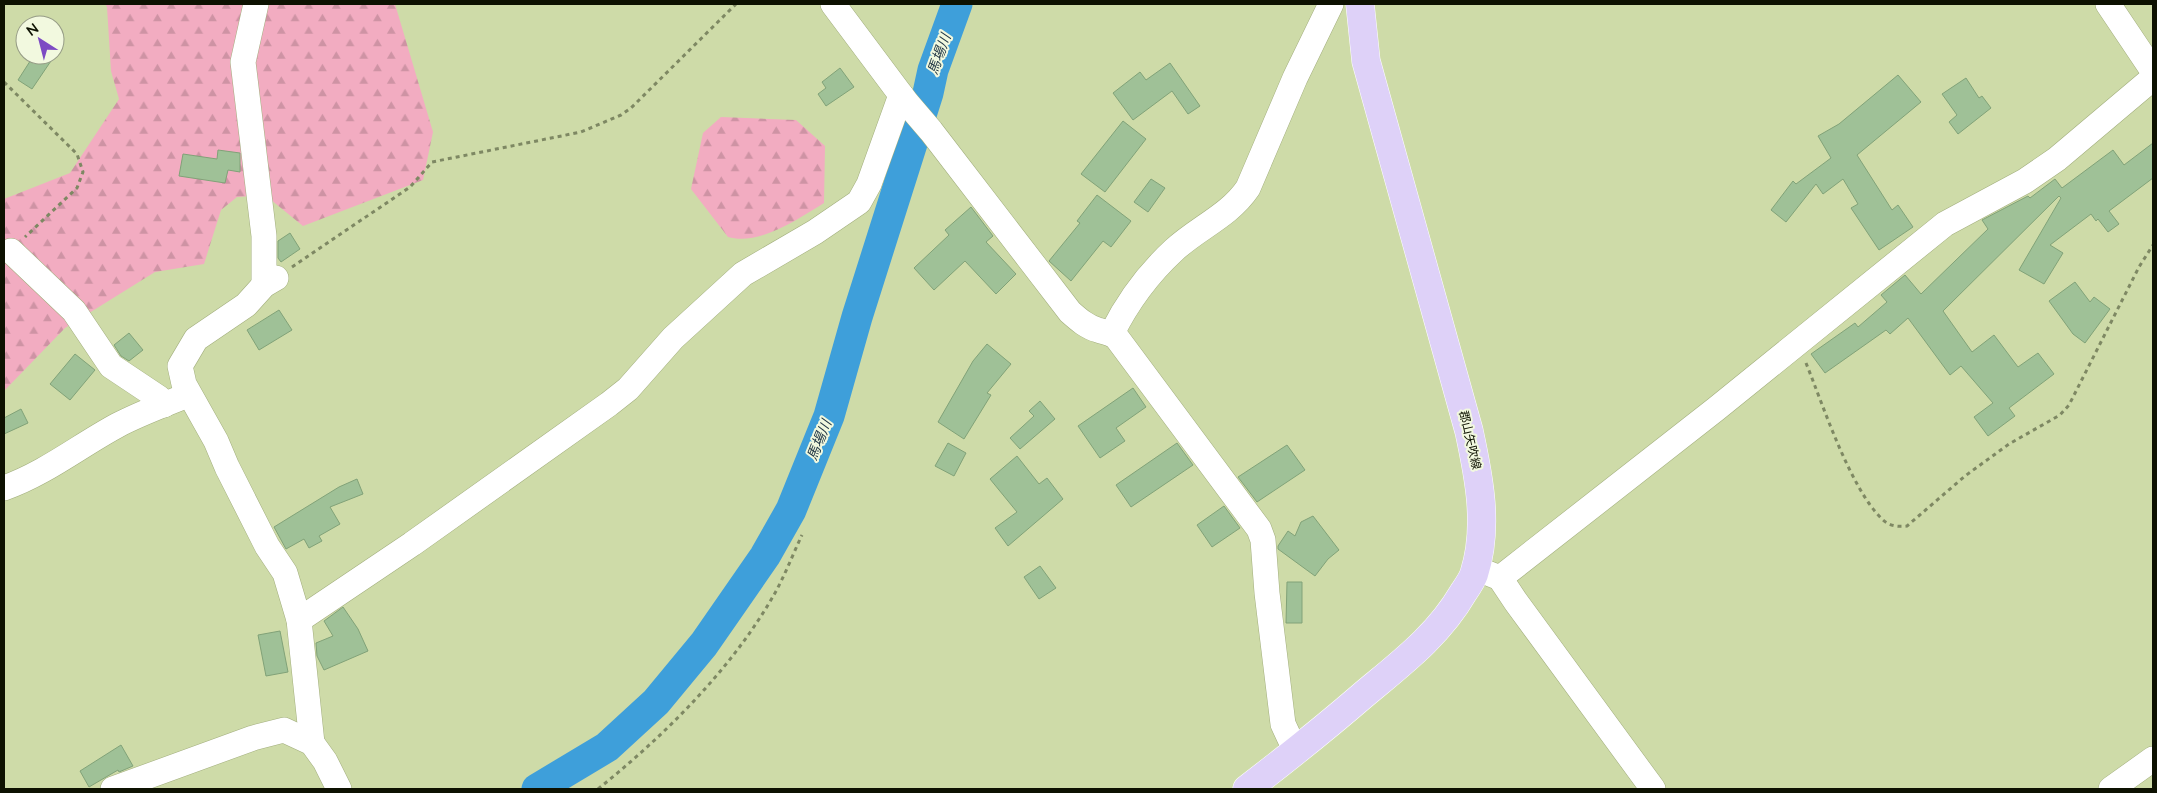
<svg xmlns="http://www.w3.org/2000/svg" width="2157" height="793" viewBox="0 0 2157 793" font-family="Lato,'Noto Sans JP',sans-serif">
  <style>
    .forest { fill: url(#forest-firs) }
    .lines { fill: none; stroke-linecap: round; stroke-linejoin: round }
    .river { stroke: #3e9fda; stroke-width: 31 }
    .building { fill: #9fc197; stroke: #81a278 }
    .minor-casing { stroke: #a2ae7d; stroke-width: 26 }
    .major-casing { stroke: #fff; stroke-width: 29 }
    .path { stroke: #7e8863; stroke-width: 3; stroke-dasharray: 4 4; stroke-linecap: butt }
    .minor { stroke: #fff; stroke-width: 25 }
    .major { stroke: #ded1f8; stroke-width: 28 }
    .labels { text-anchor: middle; stroke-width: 4; stroke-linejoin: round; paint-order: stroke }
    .street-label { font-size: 12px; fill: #0d1101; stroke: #f2f9df }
    .water-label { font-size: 14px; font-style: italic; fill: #1f3443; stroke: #f2f9df }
  </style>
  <defs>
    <pattern id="forest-firs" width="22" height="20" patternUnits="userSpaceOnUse" patternTransform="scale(1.25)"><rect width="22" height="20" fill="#f2acc1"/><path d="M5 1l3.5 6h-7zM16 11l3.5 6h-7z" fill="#ce93a4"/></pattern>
  </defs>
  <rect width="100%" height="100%" fill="#cedba8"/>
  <!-- forest -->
  <g class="forest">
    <polygon points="105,4 395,4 433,132 423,180 303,226 265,195 237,197 221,210 204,264 155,272 65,328 4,391 4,199 70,173 119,99 111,71 107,7"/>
    <path d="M721 117 796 120 825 146 824 203C798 219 759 246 728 237L691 189 703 133Z"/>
  </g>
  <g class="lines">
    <!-- river -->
    <polyline class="river" points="537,789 607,747 656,702 704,644 765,556 791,510 829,416 857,317 928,93 933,70 957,4"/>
  </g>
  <!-- building -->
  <g class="building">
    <polygon points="34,55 55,55 32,89 18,80"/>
    <polygon points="1170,63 1200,106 1188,114 1172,91 1133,120 1113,93 1140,72 1146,80"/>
    <polygon points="840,68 854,87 826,106 818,94 826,88 822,82"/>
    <polygon points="1898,75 1921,102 1857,155 1892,210 1898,205 1913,227 1879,250 1851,208 1858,204 1843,179 1823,194 1816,184 1786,222 1771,210 1793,181 1796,184 1831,158 1818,136 1839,124"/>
    <polygon points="1966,78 1979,98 1982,96 1991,108 1958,134 1949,122 1957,115 1942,94"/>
    <polygon points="1123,121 1146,139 1105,192 1081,174"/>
    <polygon points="2153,143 2153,178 2109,211 2119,224 2108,232 2098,219 2096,221 2091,214 2050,245 2063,253 2044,284 2019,270 2061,198 2059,196 1943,311 1972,352 1994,335 2018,367 2038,353 2054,374 2009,408 2015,416 1988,436 1974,417 1993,403 1961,366 1950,375 1908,318 1890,334 1886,330 1825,373 1811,354 1855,323 1858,327 1887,302 1881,295 1905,275 1921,294 1988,229 1982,220 2028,196 2030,198 2055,179 2062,188 2113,150 2124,165"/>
    <polygon points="218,150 240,153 240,172 228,170 225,183 179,176 183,154 217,159"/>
    <polygon points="1151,179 1165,188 1148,212 1134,202"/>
    <polygon points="1097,195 1131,221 1111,247 1103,241 1071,281 1049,261 1080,223 1077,221"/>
    <polygon points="971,207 993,236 986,242 1016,274 996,294 965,261 934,290 914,268 949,235 945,230"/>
    <polygon points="290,233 300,249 281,262 278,258 278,241"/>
    <polygon points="2075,282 2090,302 2094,297 2110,309 2085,343 2073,334 2049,301"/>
    <polygon points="279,310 292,330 259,350 247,330"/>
    <polygon points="129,333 143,350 129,361 121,356 114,345"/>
    <polygon points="987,344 1011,364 987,393 991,395 964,439 938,422 973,361"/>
    <polygon points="75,354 95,370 70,400 50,384"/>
    <polygon points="1133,388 1146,407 1116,428 1125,441 1100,458 1078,426"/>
    <polygon points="1040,401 1055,419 1020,449 1010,438 1034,416 1029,411"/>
    <polygon points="21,409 28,423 4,434 4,418"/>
    <polygon points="948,443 966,453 954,476 935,466"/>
    <polygon points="1177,443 1193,465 1131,507 1116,485"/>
    <polygon points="1287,445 1305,470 1257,502 1238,477"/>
    <polygon points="1017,456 1039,484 1047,478 1063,499 1008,546 995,528 1017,512 990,479"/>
    <polygon points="357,479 363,494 330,507 340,524 319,536 322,541 309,548 304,539 286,549 274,527 339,487"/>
    <polygon points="1224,506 1240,528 1212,547 1197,525"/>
    <polygon points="1313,516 1339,550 1328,559 1315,576 1278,549 1278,546 1288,531 1295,536 1301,522"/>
    <polygon points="1040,566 1056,588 1039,599 1024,577"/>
    <polygon points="1287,582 1302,582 1302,623 1286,623"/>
    <polygon points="343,607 358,629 368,651 324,670 317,656 316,643 333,636 324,621"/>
    <polygon points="280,631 288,672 266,676 258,635"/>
    <polygon points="121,745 133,766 119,772 118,770 89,787 80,771"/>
  </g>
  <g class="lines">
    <!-- minor casing -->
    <g class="minor-casing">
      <g id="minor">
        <polyline points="256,4 243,62 264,236 264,285"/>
        <path d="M833 4 907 103 931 131 1070 312C1079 320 1087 327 1098 330 1106 333 1111 332 1117 338L1259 529 1263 540 1267 593 1283 724 1296 752"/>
        <polyline points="2108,4 2153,71"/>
        <polyline points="11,251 74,311 111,366 159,398 164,405"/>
        <polyline points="276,278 264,285 246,305 196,339 180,366 184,384 216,441 227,467 267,546 285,573 299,620 312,743"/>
        <path d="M1112 333C1128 301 1148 274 1174 250 1199 227 1229 216 1248 188L1295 78 1331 4"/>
        <path d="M4 488C46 473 79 446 118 425 137 415 158 407 178 399"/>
        <polyline points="1485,572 1500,578 1516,602 1653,789"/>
        <polyline points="1500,578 1716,409 1945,224 2025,181 2057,159 2153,78"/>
        <polyline points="299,620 412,544 609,404 628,389 673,338 743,274 815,232 859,202 869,184 901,95"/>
        <polyline points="113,789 253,738 284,730 312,743 325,761 339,789"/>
        <polyline points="2111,789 2153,759"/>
      </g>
    </g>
    <!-- major casing -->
    <g class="major-casing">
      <path id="major" d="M1247 789C1286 759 1325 728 1362 696 1400 664 1438 636 1463 593 1467 587 1472 580 1474 574 1489 527 1479 477 1469 431L1366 61 1360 4"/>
    </g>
    <!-- path -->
    <g class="path">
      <polyline points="4,82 77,154 83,172 77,188 25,237"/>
      <polyline points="292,267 410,187 432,162 581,132 621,115 631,108 736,4"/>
      <path d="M1806 363C1823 405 1850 488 1882 519 1889 526 1897 527 1907 526L1965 476 2009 444 2060 415 2069 405 2139 267 2153 245"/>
      <path d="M598 789C665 735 732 669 775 593 785 575 793 554 802 535"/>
    </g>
    <!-- minor -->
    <use href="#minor" class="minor"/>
    <!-- major -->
    <use href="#major" class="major"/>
  </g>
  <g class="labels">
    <!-- street labels -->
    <g class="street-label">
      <text transform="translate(1470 440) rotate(77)" y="4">郡山矢吹線</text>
    </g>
    <!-- water labels -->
    <g class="water-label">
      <text transform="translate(939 54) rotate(-70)" y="5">馬場川</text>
      <text transform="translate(819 440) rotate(-68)" y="5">馬場川</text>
    </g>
  </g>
  <!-- border -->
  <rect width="2157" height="793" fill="none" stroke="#0d1101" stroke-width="10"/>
  <!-- north arrow -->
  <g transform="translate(40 40) rotate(324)"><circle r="24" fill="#f2f9df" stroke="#969c86"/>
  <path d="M0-4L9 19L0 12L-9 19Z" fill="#7d4bc3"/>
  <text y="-8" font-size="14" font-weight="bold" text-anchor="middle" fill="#0d1101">N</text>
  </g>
</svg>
